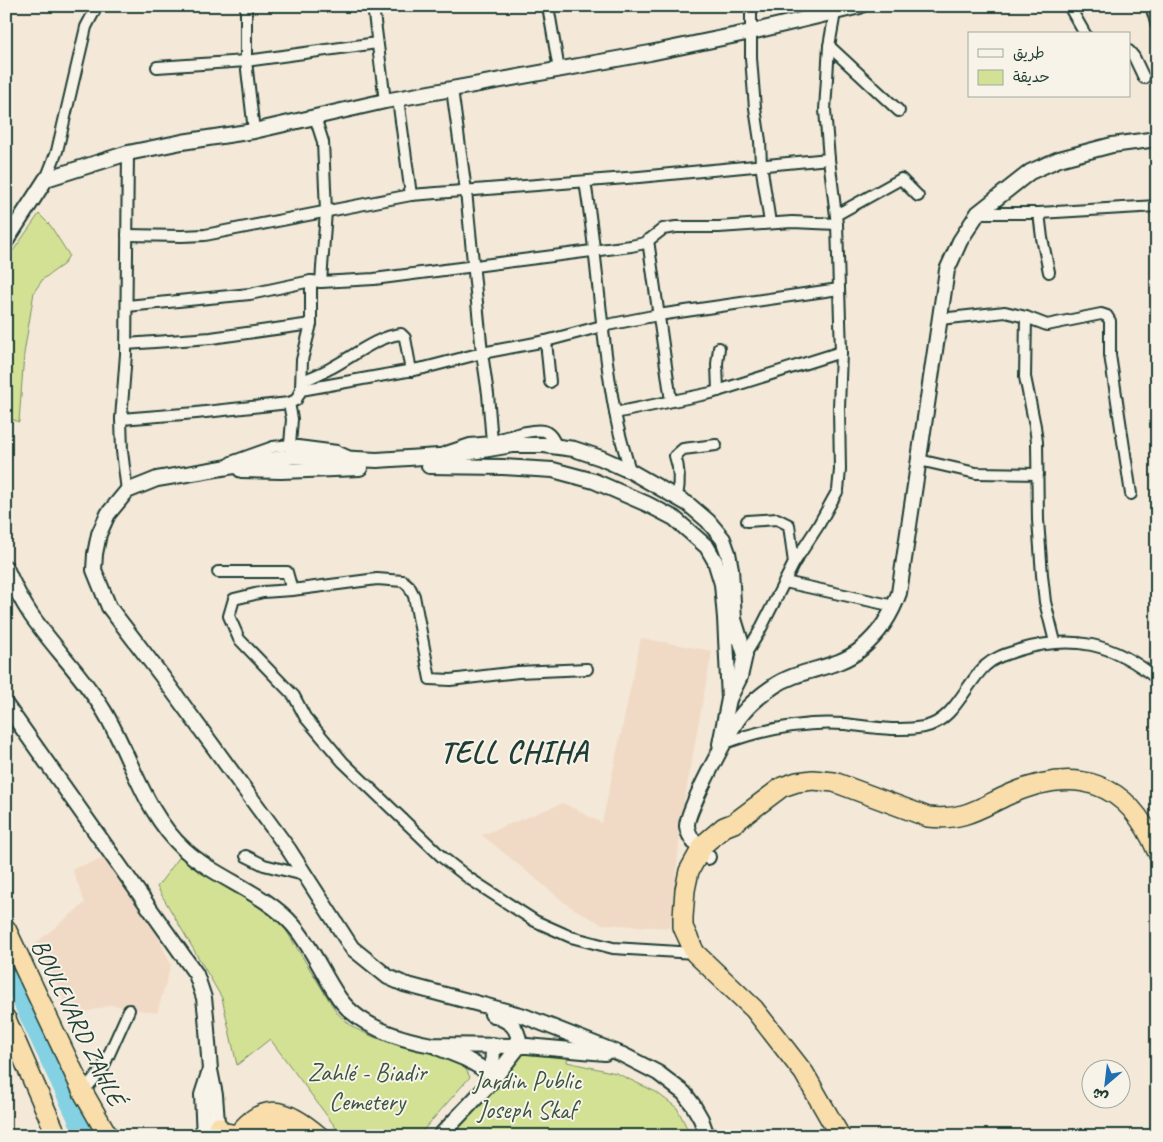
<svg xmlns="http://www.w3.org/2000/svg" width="1163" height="1142" viewBox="0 0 1163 1142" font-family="Caveat,'Playpen Sans Arabic',sans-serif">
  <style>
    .built { fill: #f0dac5 }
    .green { fill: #d2e194; stroke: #788f64 }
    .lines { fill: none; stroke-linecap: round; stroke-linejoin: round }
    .river { stroke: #84d1e3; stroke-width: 20 }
    .street-casing { stroke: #1f3d34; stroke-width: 14 }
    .secondary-casing { stroke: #1f3d34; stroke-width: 18 }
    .highway-casing { stroke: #1f3d34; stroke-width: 22 }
    .street { stroke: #f7f3e8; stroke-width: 10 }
    .secondary { stroke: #f7f3e8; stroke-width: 14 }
    .highway { stroke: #f9deab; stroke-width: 19 }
    .labels { text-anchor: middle; stroke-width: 4; stroke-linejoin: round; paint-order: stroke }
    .street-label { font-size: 25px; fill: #1f3d34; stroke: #f7f3e8 }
    .park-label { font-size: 25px; fill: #3a5642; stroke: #f7f3e8 }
    .district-label { font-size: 30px; font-weight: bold; letter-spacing: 1px; fill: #1f3d34; stroke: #f7f3e8 }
  </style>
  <rect width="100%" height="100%" fill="#f4e8d8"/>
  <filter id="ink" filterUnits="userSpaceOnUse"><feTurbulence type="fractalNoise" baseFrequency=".02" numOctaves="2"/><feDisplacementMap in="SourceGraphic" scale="10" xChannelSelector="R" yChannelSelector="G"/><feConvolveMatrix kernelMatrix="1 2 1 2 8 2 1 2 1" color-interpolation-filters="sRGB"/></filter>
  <g filter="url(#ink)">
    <!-- built -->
    <g class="built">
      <polygon points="641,638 712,651 682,813 671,928 601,924 569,906 482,835 563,803 602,823"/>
      <polygon points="105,858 155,930 171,965 157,1013 111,1005 71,1016 37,942 85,903 72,869"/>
    </g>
    <!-- green -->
    <g class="green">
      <polygon points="39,214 50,225 69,255 64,264 43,279 34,292 24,354 19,422 6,417 6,261"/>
      <polygon points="181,855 273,914 284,927 337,1013 354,1028 376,1038 401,1041 464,1066 470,1077 418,1136 342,1136 270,1039 237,1065 222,998 157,887"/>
      <polygon points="511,1051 568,1055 567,1062 616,1073 656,1092 677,1108 691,1136 439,1136"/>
    </g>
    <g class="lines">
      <!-- river -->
      <polyline class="river" points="6,966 86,1136"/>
      <!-- street casing -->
      <g class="street-casing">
        <g id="street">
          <polyline points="246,6 246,61 254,131"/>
          <polyline points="373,6 385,101"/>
          <polyline points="548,6 559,70"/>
          <polyline points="751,6 751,58 755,108 760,141 761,164 770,223"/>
          <polyline points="1069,6 1085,34"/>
          <polyline points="1151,6 1157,26"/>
          <polyline points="829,46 899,111"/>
          <polyline points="1129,51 1134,57 1144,78"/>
          <polyline points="157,67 246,61 377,43"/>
          <polyline points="398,99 411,195"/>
          <polyline points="315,117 323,142 326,211 321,282 374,279 631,246 645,243 663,229 676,227 719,227 792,222 837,224"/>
          <polyline points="46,179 57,151 86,27 97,6"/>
          <path d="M585 182C598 258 600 336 615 412 618 432 625 452 630 471"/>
          <polyline points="978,213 1039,213 1157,206"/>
          <polyline points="1039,213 1042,238 1049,272"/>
          <polyline points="836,215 901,179 918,196"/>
          <polyline points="127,235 182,236 205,235 411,195 639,177 829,159"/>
          <polyline points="648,240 671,401"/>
          <polyline points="127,306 250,294 311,281 321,282"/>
          <polyline points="1026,317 1025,377 1035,426 1037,442 1038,520 1042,575 1045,602 1055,642"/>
          <polyline points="940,319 1005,312 1026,317 1047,325 1101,314 1107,316 1110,321 1110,355 1131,494"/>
          <polyline points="546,341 550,382"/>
          <polyline points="126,344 211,338 311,324"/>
          <path d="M303 381C312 377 322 373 331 368 352 357 378 336 401 334L405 338 411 371"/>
          <polyline points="301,387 302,360 311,324 311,281"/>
          <polyline points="718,391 717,364 719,348"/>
          <polyline points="615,413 711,393 841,352"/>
          <polyline points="121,419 196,413 289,403 296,400 301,390 424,368 482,353 466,191 452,89"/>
          <path d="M492 442C503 438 533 428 544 431 551 433 554 441 557 447"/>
          <polyline points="290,445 337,451 348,456"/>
          <polyline points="446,452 470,444 492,442 488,394 482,353 546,341 602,326 658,315 839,289"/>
          <polyline points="919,460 976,473 1038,474"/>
          <polyline points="231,462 273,447 290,445 292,419 289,403"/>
          <polyline points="127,491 122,451 121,419 126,354 128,153"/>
          <path d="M677 497C680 482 680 470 675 456L683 449 716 445"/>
          <polyline points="747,521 777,519 789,525 794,563"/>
          <polyline points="218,572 287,572 292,590"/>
          <polyline points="785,582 894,606"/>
          <polyline points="745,655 759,632 794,563 818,526 838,490 840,470 839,408 841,352 837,224 829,159 825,110 829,46 836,7"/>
          <polyline points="587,669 518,672 450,680 430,679 414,596 409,586 403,581 377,579 292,590 263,592 234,599 229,616 239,639 294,696 305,717 343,762 442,857 470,879 535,921 571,937 613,948 695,953"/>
          <path d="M725 743C764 729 803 721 845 724 872 727 897 732 924 727 954 721 965 685 985 666 995 657 1006 654 1019 650 1072 634 1114 643 1157 679"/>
          <polyline points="246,856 264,865 304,875"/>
          <polyline points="83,1092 102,1070 129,1010"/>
        </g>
      </g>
      <!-- secondary casing -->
      <g class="secondary-casing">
        <g id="secondary">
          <polyline points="6,241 46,179 128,153 182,142 254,131 385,101 650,53 751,32 860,6"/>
          <polyline points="429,466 503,467 553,470 594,481 647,504 674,518 707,547 715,561 722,584 725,618 729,699 720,744"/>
          <polyline points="241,470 281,471 360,468"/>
          <path d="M6 568C13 584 21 600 31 615 54 648 83 676 104 711 131 756 144 813 185 850 217 879 264 892 293 925 312 947 323 975 339 998 359 1026 399 1039 432 1045L527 1046 605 1053"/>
          <polyline points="6,705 196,974 204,998 206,1016 210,1070 215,1095 218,1136"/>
          <path d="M708 857C700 850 688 837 687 826 686 812 731 727 742 714 751 703 762 694 774 686 801 668 836 670 861 649 880 633 891 616 899 593L947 270 960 241 978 213 1030 172 1059 159 1112 145 1157 139"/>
          <polyline points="439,1048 466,1059 492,1074"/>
          <polyline points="492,1080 493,1045"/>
          <polyline points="204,1136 202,1095 210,1070"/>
          <path d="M440 1136 492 1081 520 1045C517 1024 510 1022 492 1014"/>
          <polyline points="707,1136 701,1119 693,1105 684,1093 658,1073 623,1055 524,1016 404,984 388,977 352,948 289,850 161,675 109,607 94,570 95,554 99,534 108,514 127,491 157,479 294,456 377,460 454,455 512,445 544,445 574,449 601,458 630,471 688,504 708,521 723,539 728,553 731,569 734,619 745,655 740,677 729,699"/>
        </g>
      </g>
      <!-- highway casing -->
      <g class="highway-casing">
        <g id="highway">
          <polyline points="6,929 83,1092 108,1136"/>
          <polyline points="6,1019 57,1136"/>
          <polyline points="218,1127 221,1132 237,1135"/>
          <path d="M237 1136C264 1099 289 1110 319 1136"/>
          <path d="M252 1136C266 1122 284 1126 299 1136"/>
          <path d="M840 1136 804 1073 754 1009 695 953 683 927V917L685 890 689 871 704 844 724 827 734 823 782 787 797 782 813 780 834 782 928 817C963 821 978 809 1008 795 1076 765 1128 781 1157 851"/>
        </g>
      </g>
      <!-- street -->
      <use href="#street" class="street"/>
      <!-- secondary -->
      <use href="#secondary" class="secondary"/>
      <!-- highway -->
      <use href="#highway" class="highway"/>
    </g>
  </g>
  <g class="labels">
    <!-- street labels -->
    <g class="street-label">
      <text transform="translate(79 1022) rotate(64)" y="9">BOULEVARD ZAHLÉ</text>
    </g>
    <!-- park labels -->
    <g class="park-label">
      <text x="367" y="1081">Zahlé - Biadir<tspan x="367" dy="29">Cemetery</tspan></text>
      <text x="527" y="1089">Jardin Public<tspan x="527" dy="29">Joseph Skaf</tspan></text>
    </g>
    <!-- district labels -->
    <g class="district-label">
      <text x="514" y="762">TELL CHIHA</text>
    </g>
  </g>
  <!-- margin -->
  <rect width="1163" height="1142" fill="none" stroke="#f7f3e8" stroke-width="25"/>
  <rect x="12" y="12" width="1138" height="1117" fill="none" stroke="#1f3d34" stroke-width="2" filter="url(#ink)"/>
  <!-- legend -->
  <rect x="968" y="32" width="162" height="65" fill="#f7f3e8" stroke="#a1aaa0"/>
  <rect x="978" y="49" width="25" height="8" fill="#f7f3e8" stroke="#a1aaa0"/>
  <text x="1013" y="58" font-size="15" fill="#1f3d34">طريق</text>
  <rect x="978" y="70" width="25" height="15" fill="#d2e194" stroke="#a1aaa0"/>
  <text x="1013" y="82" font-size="15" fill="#1f3d34">حديقة</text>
  <!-- north arrow -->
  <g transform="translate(1106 1084) rotate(208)"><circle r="24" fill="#f7f3e8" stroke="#a1aaa0"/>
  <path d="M0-4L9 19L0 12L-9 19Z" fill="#1f6fb2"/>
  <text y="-8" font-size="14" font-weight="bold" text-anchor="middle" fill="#1f3d34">ش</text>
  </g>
</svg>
